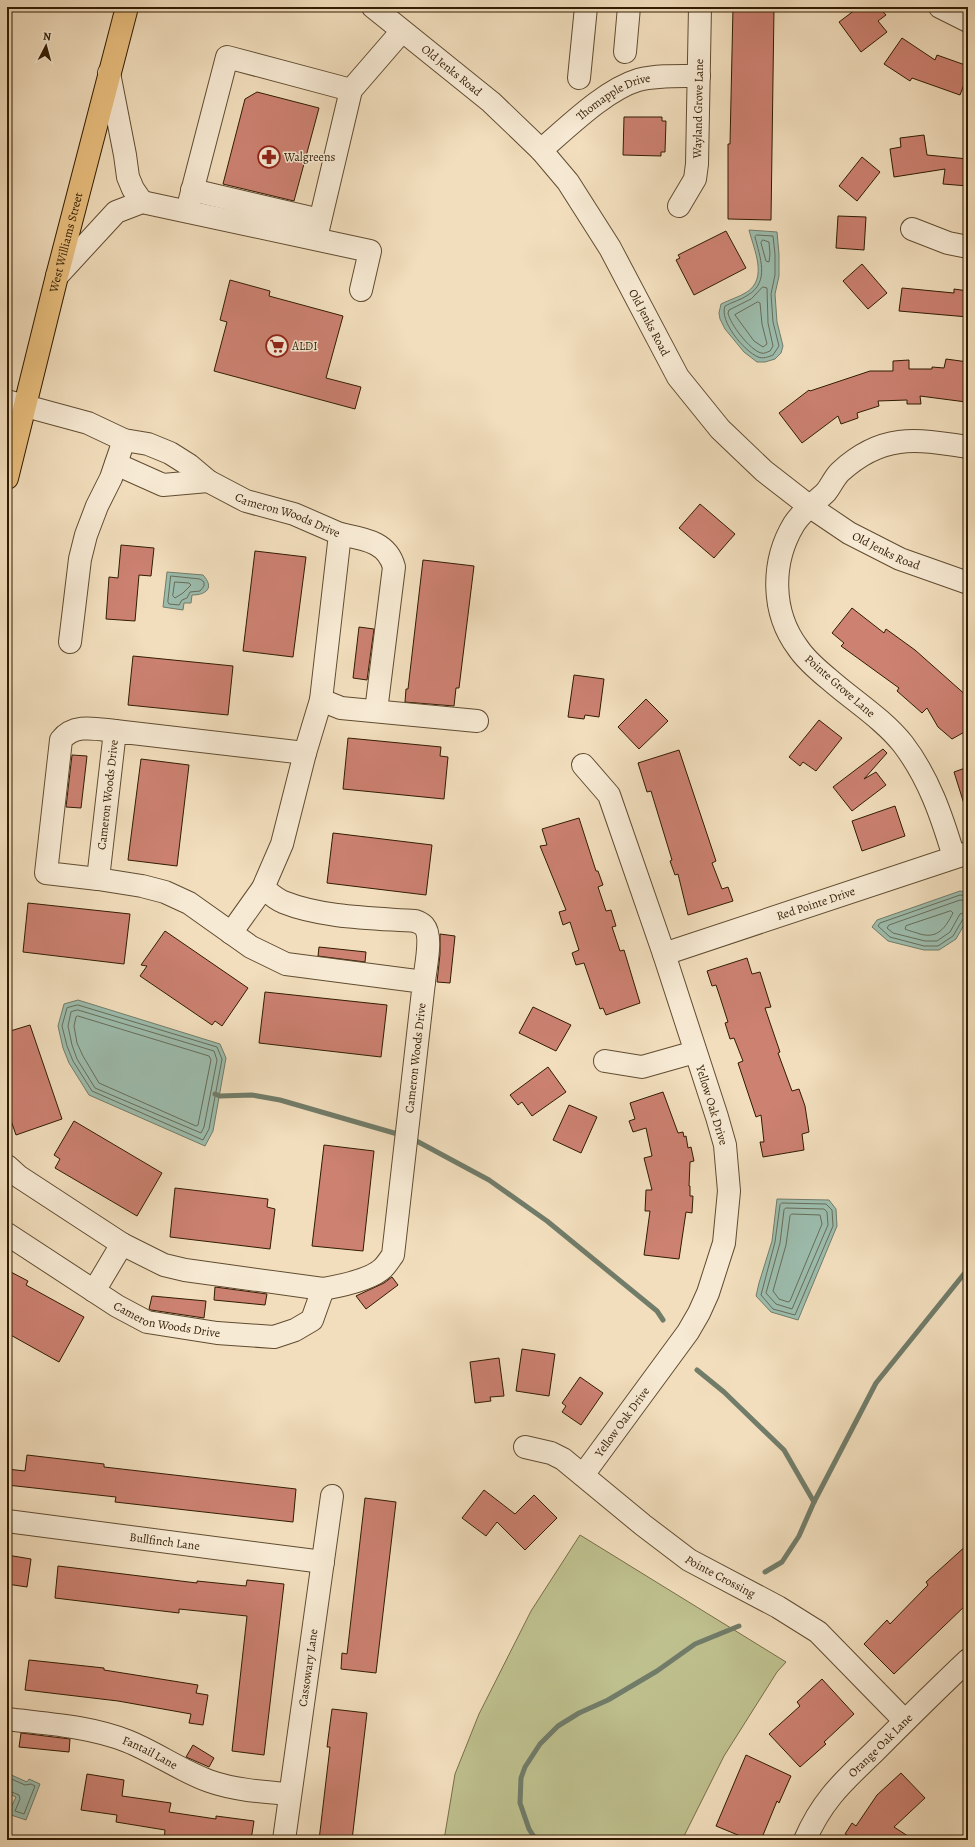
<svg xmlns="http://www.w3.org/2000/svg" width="975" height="1847" viewBox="0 0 975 1847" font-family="Alegreya,serif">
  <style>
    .green { fill: #bec08e; stroke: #786e48 }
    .water { fill: #9cbcad; stroke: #717c69 }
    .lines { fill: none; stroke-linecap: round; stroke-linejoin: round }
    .shore { stroke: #666c58; stroke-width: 1 }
    .stream { stroke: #717c69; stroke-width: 5 }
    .building { fill: #cc8171; stroke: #311c02 }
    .minor-casing { stroke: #614c31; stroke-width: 24 }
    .major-casing { stroke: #311c02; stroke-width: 24 }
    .minor { stroke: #f7ead4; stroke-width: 22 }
    .major { stroke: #e9bf7e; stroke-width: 22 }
    .labels { text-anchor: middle; stroke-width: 3; stroke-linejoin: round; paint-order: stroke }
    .street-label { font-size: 12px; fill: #311c02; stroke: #f7ead4 }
    .poi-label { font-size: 12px; fill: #311c02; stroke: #f7ead4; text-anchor: start }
  </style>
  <rect width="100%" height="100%" fill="#f2debd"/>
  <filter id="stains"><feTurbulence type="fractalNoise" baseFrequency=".005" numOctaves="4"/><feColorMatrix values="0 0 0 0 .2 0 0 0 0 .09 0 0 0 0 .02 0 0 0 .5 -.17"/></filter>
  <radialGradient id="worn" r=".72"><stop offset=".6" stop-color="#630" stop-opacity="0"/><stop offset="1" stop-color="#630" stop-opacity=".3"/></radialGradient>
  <!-- green -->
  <polygon class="green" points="580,1535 786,1662 777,1672 724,1756 682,1840 444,1840 455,1774 479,1714 531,1611"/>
  <!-- water -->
  <g class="water">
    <path d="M749 230 777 232 779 254V276L775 294 777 322 783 346 781 353 775 359 765 362H757L744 352 725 329 720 319 719 313 721 304C729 300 739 297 747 292 768 278 754 250 749 230Z"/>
    <path d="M167 572 203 575C215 588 206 595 192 595L191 603H184L183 610 163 607Z"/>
    <polygon points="960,891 968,892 968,918 956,939 939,950 924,950 888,941 872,927 877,920"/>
    <polygon points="78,1000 220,1044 226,1058 213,1131 205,1146 89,1095 69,1063 63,1048 58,1026 64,1004"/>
    <polygon points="777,1199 829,1200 836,1209 837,1226 798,1320 771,1312 756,1296 759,1283 772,1241"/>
    <polygon points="7,1773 27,1782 29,1779 40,1784 26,1820 8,1814 16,1797 7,1793"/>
  </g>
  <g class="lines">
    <!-- shore -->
    <g class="shore">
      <path d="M757 235 773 236 775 254V275L771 294 773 322 779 346 773 355C768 357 763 359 758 357 744 351 719 321 725 306 732 302 741 300 748 295 770 282 760 257 755 237Z"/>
      <polygon points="763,240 769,242 770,254 769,262 766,261 761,243"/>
      <path d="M763 287 767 288 768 323 773 346 770 351C767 352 764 354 761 353 750 350 730 324 728 313L729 310 751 299Z"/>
      <polygon points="758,302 760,303 762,324 767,344 763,347 754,341 735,315"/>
      <polygon points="171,576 200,579 204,582 204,586 200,591 190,592 187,598 182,600 179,605 169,604 168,602"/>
      <polygon points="175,582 189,583 191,585 183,593 175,598 173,596"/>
      <polyline points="968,896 960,895 880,923 878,926 890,937 924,946 938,946 953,936 963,919 968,917"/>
      <polyline points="968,901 960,900 889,925 887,928 893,933 925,941 937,941 950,932 960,914 968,912"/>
      <path d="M951 911 953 913C945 928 938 939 920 934 915 932 909 931 905 929L906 926Z"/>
      <polygon points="78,1005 217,1047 222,1059 209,1129 203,1140 92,1091 73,1061 67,1046 62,1026 67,1008"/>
      <polygon points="78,1010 214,1051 217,1060 204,1127 201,1133 95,1088 77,1059 72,1045 68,1026 71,1012"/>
      <polygon points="78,1016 209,1056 211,1060 198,1125 196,1126 99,1083 83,1056 77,1043 74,1026 76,1017"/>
      <polygon points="782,1203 826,1204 832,1210 833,1226 795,1315 773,1309 761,1295 775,1242 780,1205"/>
      <polygon points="786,1208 824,1209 827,1212 828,1225 792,1309 776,1304 766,1293 780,1243 784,1210"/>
      <polygon points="792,1214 820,1215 822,1224 790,1301 788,1302 779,1299 773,1291 786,1245 790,1216"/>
      <polyline points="7,1777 25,1785 31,1784 35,1786 24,1814 15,1811 20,1799 19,1795 7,1790"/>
    </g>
    <!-- stream -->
    <g class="stream">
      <polyline points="215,1094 220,1096 252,1095 280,1100 401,1135"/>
      <polyline points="411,1138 489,1180 547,1221 657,1311 663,1320"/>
      <polyline points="697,1370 724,1392 784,1450 814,1502"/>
      <polyline points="765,1572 782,1562 799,1536 814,1502 876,1383 968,1269"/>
      <polyline points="536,1840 529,1829 520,1803 521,1778 525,1767 540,1744 558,1726 579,1713 608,1700 657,1671 695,1644 739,1626"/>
    </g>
  </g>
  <!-- building -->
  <g class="building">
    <polygon points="733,7 774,7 771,220 728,219 728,144 730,144"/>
    <polygon points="859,7 879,7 886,15 878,21 887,32 861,52 839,22"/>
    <polygon points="902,38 935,60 937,55 968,66 968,74 960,95 912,78 910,81 884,64"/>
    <polygon points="257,92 319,108 294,201 223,184 245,99"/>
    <polygon points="624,117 662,117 662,121 666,121 665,152 661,152 661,156 623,155"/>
    <polygon points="924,135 927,155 968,159 968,186 943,184 945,169 894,177 890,149 901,147 900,138"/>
    <polygon points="862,157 880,172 857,201 839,186"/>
    <polygon points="838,216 866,217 864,250 836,248"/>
    <polygon points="726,231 746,268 694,295 676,260 680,258 678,255"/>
    <polygon points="862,264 887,293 868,309 843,281"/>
    <polygon points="230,280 270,291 269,296 343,316 326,378 361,387 355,409 214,371 227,322 220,320"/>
    <polygon points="902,288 954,293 954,289 968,291 968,317 899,311"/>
    <polygon points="946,359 968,362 966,402 920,396 921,404 907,404 907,400 878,401 879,406 857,413 858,418 841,424 838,416 802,443 779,413 809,390 810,391 870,371 893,371 893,361 909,360 909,369 932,369 932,367 944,368"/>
    <polygon points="700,504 735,534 714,558 679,528"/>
    <polygon points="121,545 154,548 151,576 139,575 135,621 106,619 109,577 118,578"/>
    <polygon points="255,551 306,557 293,657 243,651"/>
    <polygon points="423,560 474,566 459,688 456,688 454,706 405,702 406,689 408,689"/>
    <polygon points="852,608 884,633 886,629 915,650 968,697 968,730 952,739 938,727 927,708 922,713 897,691 899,688 841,646 844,643 832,633"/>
    <polygon points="359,627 374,629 367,680 353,678"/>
    <polygon points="133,656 233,666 228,715 128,705"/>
    <polygon points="574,675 604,679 599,717 585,715 584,719 568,717"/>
    <polygon points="646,699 668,721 639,749 618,727"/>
    <polygon points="819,720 842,738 816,771 803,762 800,766 789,757"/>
    <polygon points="348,738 441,747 440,756 448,757 444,799 343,789"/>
    <polygon points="883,749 887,753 864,779 876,772 886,785 852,811 833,787"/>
    <polygon points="679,750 716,861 712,863 722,889 728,887 733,901 688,915 678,874 675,875 670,861 672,860 651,791 647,792 638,763"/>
    <polygon points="72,755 87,756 81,808 66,807"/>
    <polygon points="141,759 189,765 177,866 128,860"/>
    <polygon points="968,767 968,807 965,807 954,772"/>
    <polygon points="895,806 905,836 862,851 852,821"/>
    <polygon points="579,818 596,871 598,871 603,885 598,887 606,911 611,910 616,926 612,927 620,951 624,950 640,1003 606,1015 603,1008 600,1009 584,963 576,965 572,953 579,950 570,922 563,925 559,912 566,910 540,846 547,845 542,829"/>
    <polygon points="333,833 432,845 426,895 327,883"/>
    <polygon points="28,903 130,914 124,964 23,952"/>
    <polygon points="165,931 248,988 222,1026 215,1021 212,1025 140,976 147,966 141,965"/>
    <polygon points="440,934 455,936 450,983 437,982 440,954"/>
    <polygon points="319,947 366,952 365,962 318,956"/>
    <polygon points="747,958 752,974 760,972 771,1007 765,1008 780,1052 778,1053 792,1091 799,1089 805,1106 809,1132 802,1134 804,1150 763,1157 760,1142 764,1142 761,1115 756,1117 738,1063 743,1061 734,1038 730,1039 725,1023 728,1022 720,997 716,985 712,986 707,971"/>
    <polygon points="265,992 387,1005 381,1057 259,1043"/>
    <polygon points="533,1007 571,1025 556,1051 519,1033"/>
    <polygon points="30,1025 62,1119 16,1135 7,1109 7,1032"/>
    <polygon points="548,1067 566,1092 532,1116 522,1102 518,1105 510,1095"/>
    <polygon points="663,1092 678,1133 683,1132 684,1137 686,1136 688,1148 691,1147 694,1161 690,1162 689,1186 690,1186 690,1196 693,1196 692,1213 686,1212 679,1259 644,1255 650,1211 645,1211 646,1190 652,1190 644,1158 652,1156 646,1128 633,1132 629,1121 635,1119 630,1103"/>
    <polygon points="569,1105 597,1117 581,1153 553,1140"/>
    <polygon points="74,1121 162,1173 137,1216 55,1168 60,1159 54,1155"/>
    <polygon points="324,1145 374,1151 363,1251 312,1246"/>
    <polygon points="175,1188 268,1199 267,1207 275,1209 270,1249 170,1237"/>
    <polygon points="7,1270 28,1281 26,1285 84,1317 59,1362 7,1333"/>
    <polygon points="392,1277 398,1285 366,1309 356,1296 384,1283"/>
    <polygon points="215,1287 267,1294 265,1305 214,1300"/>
    <polygon points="152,1296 206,1301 204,1318 151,1310 149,1309"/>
    <polygon points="522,1349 555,1354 549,1396 516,1391"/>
    <polygon points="499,1358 504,1396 490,1397 491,1401 475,1403 470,1362"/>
    <polygon points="580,1377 603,1393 581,1425 562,1412 566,1406 562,1403"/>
    <polygon points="27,1455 104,1464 104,1467 296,1489 293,1522 115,1502 116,1497 7,1485 7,1469 25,1471"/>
    <polygon points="484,1490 515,1514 534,1495 557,1518 525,1550 497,1522 486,1536 462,1518"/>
    <polygon points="365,1498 396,1502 376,1673 341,1669 342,1653 347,1654"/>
    <polygon points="968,1544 968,1603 894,1674 864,1644 887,1620 890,1624 928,1585 926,1582"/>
    <polygon points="7,1555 31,1559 27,1587 7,1584"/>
    <polygon points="58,1566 197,1583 197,1581 246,1586 247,1580 284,1584 264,1755 232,1751 247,1616 179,1609 179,1613 55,1598"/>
    <polygon points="29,1660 104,1668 104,1670 198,1685 196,1693 208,1695 203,1725 189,1723 191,1714 118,1701 25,1690"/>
    <polygon points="822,1679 854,1714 824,1742 826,1744 800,1767 769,1734 800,1706 797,1702"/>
    <polygon points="332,1709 367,1713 352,1840 319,1840 330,1747 327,1747"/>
    <polygon points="21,1733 70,1739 69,1752 19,1747"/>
    <polygon points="193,1745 214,1758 209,1767 186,1757"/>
    <polygon points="746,1755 791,1776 779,1803 777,1801 761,1840 750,1840 716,1826"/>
    <polygon points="901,1773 925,1798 894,1827 914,1840 847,1840 849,1836 845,1834 852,1823 856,1826 877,1795"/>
    <polygon points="87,1774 124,1780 122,1796 171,1803 169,1812 216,1819 216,1816 254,1821 251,1840 164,1840 165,1830 116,1822 117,1815 81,1810"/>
  </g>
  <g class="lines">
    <!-- minor casing -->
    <g class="minor-casing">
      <g id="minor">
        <path id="s1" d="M373 7 491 102 541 150 568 182 610 248 678 377 720 429 764 471 809 506 849 533 900 559 968 583"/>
        <polyline points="940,7 968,21"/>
        <polyline points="625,52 629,7"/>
        <polyline points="109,73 125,155 128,177 133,189 142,202"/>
        <polyline points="579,78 586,7"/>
        <path id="s2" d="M541 150C568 127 605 90 638 80 658 75 679 76 699 76"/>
        <polyline points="192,190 320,220"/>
        <path id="s3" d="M679 206 695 179 697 164 700 7"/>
        <polyline points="187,211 227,57 351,90"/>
        <polyline points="912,229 948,243 968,247"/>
        <polyline points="316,238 351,90 402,31"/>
        <polyline points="57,276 116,212 142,202 370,251 361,290"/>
        <path id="s4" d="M7 401 88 423 124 440 148 444 170 453 189 465 208 481 246 501 294 514 340 534 321 700 305 753 282 844 263 888 231 933"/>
        <polyline points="116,464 163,485 208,481"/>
        <path d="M340 534C363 539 387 541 394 567L376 711"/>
        <polyline points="70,642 80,559 86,535 97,506 111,478 124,440"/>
        <polyline points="321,700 341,708 477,721"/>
        <path d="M954 857C942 817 929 778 903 744 883 719 854 701 830 680 819 671 806 660 798 648 771 612 771 562 794 524 802 511 815 503 826 492 831 486 834 478 840 472 882 433 916 439 968 447"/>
        <path d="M98 879 46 873 61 740C74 723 96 729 115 731"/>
        <path d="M263 888C269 893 276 899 283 902 323 918 373 918 415 921 418 922 422 924 424 926 433 936 425 969 424 982"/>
        <path id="s5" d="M664 954 968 853"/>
        <polyline points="605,1061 642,1067 695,1052"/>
        <path id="s6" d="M7 1166 18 1176 122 1244 164 1265 185 1270 323 1289C340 1286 371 1280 383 1268 387 1264 390 1259 393 1255L424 982 286 964 251 947 189 903 165 892 142 886 98 879 115 731 305 753"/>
        <path id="s7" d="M7 1234 117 1306 147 1322 217 1333 274 1337 295 1330 312 1320 323 1289"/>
        <polyline points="94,1291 122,1244"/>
        <path id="s8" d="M525 1447 551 1453 563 1459 643 1525 689 1560 778 1607 818 1632 904 1720"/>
        <path id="s9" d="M583 1475 688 1332 699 1313 708 1293 724 1243 729 1191 725 1145 717 1117 664 954 609 795 583 765"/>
        <path id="s10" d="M7 1521 323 1562"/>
        <path id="s11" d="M7 1719C47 1724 89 1726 127 1741 155 1752 181 1771 209 1781 234 1790 263 1792 290 1794"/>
        <path id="s12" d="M284 1840 332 1496"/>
        <path id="s13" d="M805 1840C822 1800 844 1781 874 1752 905 1721 936 1690 968 1660"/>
      </g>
    </g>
    <!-- major casing -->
    <g class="major-casing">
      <g id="major">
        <path id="s14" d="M7 478 57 276 127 7"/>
      </g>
    </g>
    <!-- minor -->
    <use href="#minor" class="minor"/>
    <!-- major -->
    <use href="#major" class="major"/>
  </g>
  <!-- icons -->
  <defs>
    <g id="pharmacy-ring" transform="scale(1.15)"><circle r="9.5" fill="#f7ead4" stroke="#8f2418" stroke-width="1.5"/><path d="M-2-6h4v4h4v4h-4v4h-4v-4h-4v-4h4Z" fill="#8f2418"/></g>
    <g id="supermarket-ring" transform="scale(1.15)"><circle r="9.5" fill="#f7ead4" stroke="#8f2418" stroke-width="1.5"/><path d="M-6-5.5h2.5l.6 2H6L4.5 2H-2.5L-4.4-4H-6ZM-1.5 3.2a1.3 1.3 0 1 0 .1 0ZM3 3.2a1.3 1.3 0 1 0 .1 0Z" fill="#8f2418"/></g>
  </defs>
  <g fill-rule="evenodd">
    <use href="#pharmacy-ring" x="269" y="157"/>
    <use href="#supermarket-ring" x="277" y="346"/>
  </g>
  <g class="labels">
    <!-- street labels -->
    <g class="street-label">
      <text dy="4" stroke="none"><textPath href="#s1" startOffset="101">Old Jenks Road</textPath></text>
      <text dy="4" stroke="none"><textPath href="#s2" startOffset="91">Thomapple Drive</textPath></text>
      <text dy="4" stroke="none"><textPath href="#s3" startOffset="102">Wayland Grove Lane</textPath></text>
      <text dy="4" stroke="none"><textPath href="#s14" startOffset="243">West Williams Street</textPath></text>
      <text dy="4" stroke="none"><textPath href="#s1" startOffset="425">Old Jenks Road</textPath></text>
      <text dy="4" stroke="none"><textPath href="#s4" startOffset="306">Cameron Woods Drive</textPath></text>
      <text dy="4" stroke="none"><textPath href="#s1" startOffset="761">Old Jenks Road</textPath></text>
      <text transform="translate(840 686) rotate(41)" y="4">Pointe Grove Lane</text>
      <text dy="4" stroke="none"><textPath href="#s6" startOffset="1136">Cameron Woods Drive</textPath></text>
      <text dy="4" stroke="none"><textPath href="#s5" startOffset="160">Red Pointe Drive</textPath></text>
      <text dy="4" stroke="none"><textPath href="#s6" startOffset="626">Cameron Woods Drive</textPath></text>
      <text transform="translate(712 1105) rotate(73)" y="4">Yellow Oak Drive</text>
      <text dy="4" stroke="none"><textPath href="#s7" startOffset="184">Cameron Woods Drive</textPath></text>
      <text dy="4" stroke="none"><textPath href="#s9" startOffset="66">Yellow Oak Drive</textPath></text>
      <text dy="4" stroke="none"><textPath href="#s10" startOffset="159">Bullfinch Lane</textPath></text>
      <text dy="4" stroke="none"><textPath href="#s8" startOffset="237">Pointe Crossing</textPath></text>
      <text dy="4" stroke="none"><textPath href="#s12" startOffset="174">Cassowary Lane</textPath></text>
      <text dy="4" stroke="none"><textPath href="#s13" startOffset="122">Orange Oak Lane</textPath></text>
      <text dy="4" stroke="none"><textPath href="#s11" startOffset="148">Fantail Lane</textPath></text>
    </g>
    <!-- poi labels -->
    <g class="poi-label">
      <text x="284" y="161">Walgreens</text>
      <text x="292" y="350">ALDI</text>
    </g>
  </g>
  <!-- margin -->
  <rect width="975" height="1847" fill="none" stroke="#f2debd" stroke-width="24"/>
  <rect x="8" y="8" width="959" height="1831" fill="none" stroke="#311c02" stroke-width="2"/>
  <rect x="12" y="12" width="951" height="1823" fill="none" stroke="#311c02"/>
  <!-- north arrow -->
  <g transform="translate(46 46) rotate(6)" stroke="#f7ead4" stroke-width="3" paint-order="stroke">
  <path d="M0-3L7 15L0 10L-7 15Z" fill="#311c02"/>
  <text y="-6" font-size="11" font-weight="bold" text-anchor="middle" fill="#311c02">N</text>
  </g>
  <rect width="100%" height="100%" filter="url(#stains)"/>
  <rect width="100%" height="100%" fill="url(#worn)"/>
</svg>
